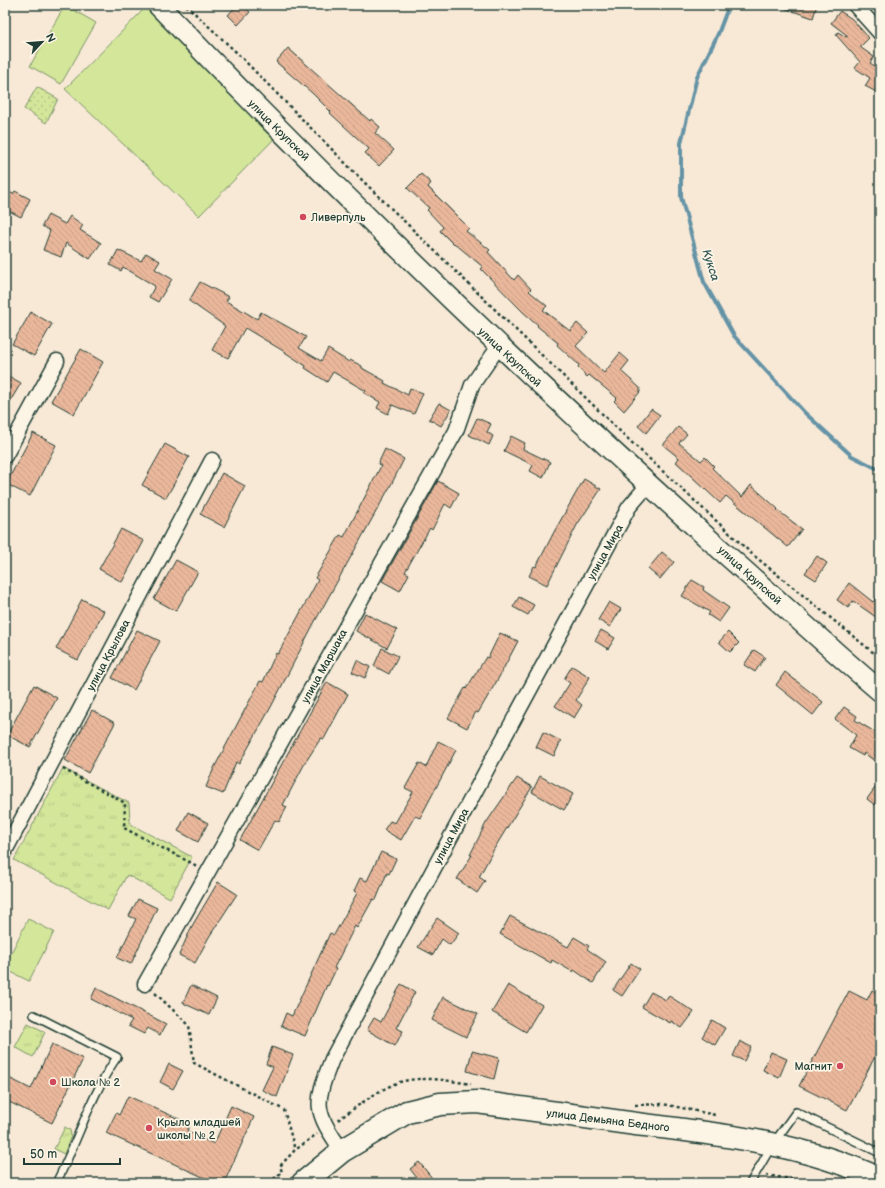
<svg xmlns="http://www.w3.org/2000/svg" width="885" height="1188" viewBox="0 0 885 1188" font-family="'Balsamiq Sans',sans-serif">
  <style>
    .grass { fill: url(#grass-tufts); stroke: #799267 }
    .park { fill: url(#park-dots); stroke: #799267 }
    .garden { fill: #d3e69a; stroke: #799267 }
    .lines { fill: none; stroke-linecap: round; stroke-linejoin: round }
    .stream { stroke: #6593a6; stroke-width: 4 }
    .building { fill: url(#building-back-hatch); stroke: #1f3d34 }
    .lane-casing { stroke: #1f3d34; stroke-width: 10 }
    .street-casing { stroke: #1f3d34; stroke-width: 17 }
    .secondary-casing { stroke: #1f3d34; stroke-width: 23 }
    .primary-casing { stroke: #1f3d34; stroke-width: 25 }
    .path { stroke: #1f3d34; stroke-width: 2.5; stroke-dasharray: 3 3; stroke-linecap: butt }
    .lane { stroke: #fcf5e5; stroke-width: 7 }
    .street { stroke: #fcf5e5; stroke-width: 14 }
    .secondary { stroke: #fcf5e5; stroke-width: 20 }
    .primary { stroke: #fcf5e5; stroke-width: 22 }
    .poi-dot { fill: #d1495b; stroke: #fcf5e5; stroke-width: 1.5 }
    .labels { text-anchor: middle; stroke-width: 3.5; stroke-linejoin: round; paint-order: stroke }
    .street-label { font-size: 11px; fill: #1f3d34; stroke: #fcf5e5 }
    .poi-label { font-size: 11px; fill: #1f3d34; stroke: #fcf5e5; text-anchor: start }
    .water-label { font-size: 12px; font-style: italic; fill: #365a5a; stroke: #fcf5e5 }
  </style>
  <defs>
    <pattern id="grass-tufts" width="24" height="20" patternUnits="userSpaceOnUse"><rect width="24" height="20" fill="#d3e69a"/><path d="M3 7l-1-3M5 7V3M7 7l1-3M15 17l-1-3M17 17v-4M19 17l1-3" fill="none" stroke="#b5c685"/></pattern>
    <pattern id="park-dots" width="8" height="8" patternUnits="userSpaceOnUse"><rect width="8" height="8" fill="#d3e69a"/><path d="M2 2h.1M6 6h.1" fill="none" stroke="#b5c685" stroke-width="1.8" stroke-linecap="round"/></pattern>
    <pattern id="building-back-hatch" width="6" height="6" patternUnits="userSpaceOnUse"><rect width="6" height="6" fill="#eab79b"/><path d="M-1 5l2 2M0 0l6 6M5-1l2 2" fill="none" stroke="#c89e86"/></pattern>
  </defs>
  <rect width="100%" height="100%" fill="#f8e9d6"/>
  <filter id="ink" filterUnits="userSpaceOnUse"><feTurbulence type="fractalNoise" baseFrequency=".025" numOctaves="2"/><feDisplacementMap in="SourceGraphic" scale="8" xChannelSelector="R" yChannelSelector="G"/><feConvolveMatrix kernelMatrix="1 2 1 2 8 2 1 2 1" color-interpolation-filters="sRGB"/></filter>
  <g filter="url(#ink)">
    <!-- grass -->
    <g class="grass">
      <polygon points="63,768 129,803 130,824 192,857 170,898 127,875 108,910 14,860"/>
      <polygon points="28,1023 45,1032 33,1057 15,1047"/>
      <polygon points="65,1127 70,1130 71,1136 64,1154 54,1149"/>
    </g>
    <!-- park -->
    <polygon class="park" points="37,87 58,99 46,123 24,109"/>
    <!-- garden -->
    <g class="garden">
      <polygon points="65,5 96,23 61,84 30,66"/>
      <polygon points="147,6 274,139 199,216 65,89"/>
      <polygon points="28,919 54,932 29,981 5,969 5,965"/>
    </g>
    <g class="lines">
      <!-- stream -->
      <polyline class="stream" points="729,5 718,34 697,77 681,143 681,197 704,282 734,336 805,413 852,456 880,470"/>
    </g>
    <!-- building -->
    <g class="building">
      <polygon points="237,5 242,5 250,12 238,25 228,15"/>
      <polygon points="782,5 817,5 813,18 781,7"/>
      <polygon points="840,11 852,19 869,38 860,47 874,57 870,63 876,67 880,59 880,94 865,86 870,78 855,68 860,62 836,35 838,32 846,37 848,36 831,23"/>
      <polygon points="288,48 370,121 371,119 380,127 375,133 394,150 379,166 365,153 369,149 330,113 331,112 312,93 276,62"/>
      <polygon points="421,174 431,183 428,187 469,228 466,231 490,250 488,252 514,280 518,275 531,289 529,291 547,306 543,310 570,331 577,323 588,333 576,346 604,373 620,353 629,361 621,371 640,388 640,392 624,411 614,401 617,398 589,375 587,377 578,367 579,365 557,345 558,343 537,326 538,325 523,312 481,269 483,267 454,243 453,244 440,231 443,227 427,210 429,208 407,188"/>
      <polygon points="5,190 13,194 15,191 30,199 21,217 5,209"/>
      <polygon points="48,215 65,224 70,216 83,225 80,230 101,243 90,259 66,243 61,257 43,250 50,231 42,226"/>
      <polygon points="118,250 141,261 146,253 160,261 155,269 172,279 158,302 149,297 155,286 123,267 121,271 110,265"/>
      <polygon points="200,282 229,297 226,301 257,319 261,312 306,337 299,348 321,361 328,349 349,362 350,360 362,366 362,368 385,381 384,383 408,395 410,388 423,393 414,414 392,405 388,414 377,408 380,402 364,393 366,391 333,372 327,382 305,368 306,366 280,349 245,328 228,358 212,350 225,326 189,301"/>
      <polygon points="31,312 52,324 34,356 12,344"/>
      <polygon points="81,349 103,362 74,414 51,401"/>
      <polygon points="5,374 21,383 5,410"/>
      <polygon points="439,403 451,410 441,426 429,419"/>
      <polygon points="651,409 660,415 646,433 638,426"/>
      <polygon points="477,418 491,424 487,432 493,436 489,445 469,435"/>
      <polygon points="678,427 687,434 679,443 701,461 705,457 714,466 712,468 742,497 751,485 778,509 777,510 802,529 788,547 726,496 720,503 676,462 679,458 663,445"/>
      <polygon points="33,433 56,445 30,496 6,484"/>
      <polygon points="511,436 525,443 523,449 550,462 543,478 530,471 533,465 504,451"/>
      <polygon points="165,444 189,457 166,498 142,485"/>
      <polygon points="385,449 404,459 392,483 313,625 271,707 239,764 236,762 223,794 206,787 214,768 260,681 263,682 276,653 278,654 318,580 315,578 340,535 344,537 381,466 378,464"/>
      <polygon points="222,473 245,486 224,527 200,514"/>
      <polygon points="584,479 601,489 577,525 547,585 529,576 534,566 536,567 554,532"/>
      <polygon points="438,481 459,493 451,508 445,504 432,530 430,528 405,572 409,574 400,591 382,581"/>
      <polygon points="121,529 144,541 122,582 99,569"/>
      <polygon points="662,552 674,562 660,579 648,569"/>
      <polygon points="817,556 827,563 816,580 805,573"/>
      <polygon points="176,560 198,572 176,611 154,599"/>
      <polygon points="692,580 704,587 703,590 729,608 719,622 708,615 710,612 682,596"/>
      <polygon points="849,583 873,602 880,592 880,620 853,601 848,608 837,600"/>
      <polygon points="519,597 534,605 528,615 513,607"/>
      <polygon points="82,599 104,611 78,660 56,649"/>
      <polygon points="609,602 621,609 610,627 598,620"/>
      <polygon points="365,613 397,630 387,648 356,631"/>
      <polygon points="137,630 160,641 134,690 112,678"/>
      <polygon points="601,630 615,638 608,649 595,641"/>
      <polygon points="728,632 739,643 730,652 719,642"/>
      <polygon points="500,633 518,641 498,679 478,713 476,712 467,728 448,718 465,688 466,689 486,657 488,658"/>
      <polygon points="382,648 398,656 389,674 374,666"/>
      <polygon points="754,650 765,657 755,672 744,665"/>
      <polygon points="357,660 370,667 365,678 352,672"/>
      <polygon points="572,666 590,677 576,700 582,705 574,718 555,706 570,683 564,679"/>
      <polygon points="785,672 823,702 813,715 776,685"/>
      <polygon points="327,682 348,694 324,739 321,738 305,763 283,805 287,807 279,822 275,820 258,850 240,840"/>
      <polygon points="34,685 57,698 30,747 7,735"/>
      <polygon points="844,707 857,716 855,720 880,735 880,765 864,753 863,756 849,748 856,735 835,719"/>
      <polygon points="92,710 115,723 88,773 65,760"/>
      <polygon points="543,732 561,741 554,756 536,747"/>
      <polygon points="438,741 456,750 420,818 415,816 401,840 384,830 390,821 395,823 413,792 405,788 419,763 426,767"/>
      <polygon points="540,776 573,794 564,810 532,792"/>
      <polygon points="517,778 532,787 494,849 479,877 485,881 477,893 457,879 472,855 470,855 486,823"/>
      <polygon points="880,781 880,798 875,805 867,799"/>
      <polygon points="188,812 208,823 198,842 178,831"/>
      <polygon points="381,852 396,859 389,874 387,873 376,900 373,899 357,928 355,926 334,968 336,969 328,986 327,985 305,1036 281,1026 286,1013 292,1016 330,933 334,935 357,893 354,891 360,878 367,881"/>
      <polygon points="218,882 237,894 209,937 195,963 179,955 192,926"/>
      <polygon points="138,899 157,908 131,964 117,958 136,919 129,916"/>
      <polygon points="510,916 568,947 574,937 589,946 587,949 606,962 593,983 574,970 573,972 552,960 551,963 500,934"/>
      <polygon points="437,918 459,933 450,945 442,939 433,955 418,947"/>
      <polygon points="631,963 640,969 622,996 613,990"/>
      <polygon points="401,984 415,992 396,1028 403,1031 395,1046 367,1030 374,1018 381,1022"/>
      <polygon points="191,985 217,998 209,1015 183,1003"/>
      <polygon points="508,985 542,1005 526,1032 492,1012"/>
      <polygon points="96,988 166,1024 160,1035 148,1028 144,1034 128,1026 132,1020 91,999"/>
      <polygon points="872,990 880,994 880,1047 847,1110 799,1086 849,991 867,1000"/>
      <polygon points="651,992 666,1000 669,996 694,1012 682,1028 671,1021 670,1023 642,1007"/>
      <polygon points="443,997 478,1014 466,1037 432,1020"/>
      <polygon points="712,1020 725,1028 715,1045 702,1037"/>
      <polygon points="740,1041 751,1047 744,1061 733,1056"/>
      <polygon points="52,1044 83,1059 52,1123 5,1100 5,1076 31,1089"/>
      <polygon points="272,1047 293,1055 277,1097 262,1090 273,1067 266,1064"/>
      <polygon points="472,1051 499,1058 494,1079 467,1071"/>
      <polygon points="771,1052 787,1059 779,1078 763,1070"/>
      <polygon points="169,1064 183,1071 173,1089 160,1082"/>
      <polygon points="128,1096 190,1124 187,1131 214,1144 231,1106 254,1117 224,1183 216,1183 106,1133 116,1113 119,1115"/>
      <polygon points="419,1162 436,1183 421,1183 410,1169"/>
    </g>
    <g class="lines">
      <!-- lane casing -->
      <g class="lane-casing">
        <g id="lane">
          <path d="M34 1015 117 1057C90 1096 78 1141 56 1183"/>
          <polyline points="750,1183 773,1144 796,1112 880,1153"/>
        </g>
      </g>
      <!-- street casing -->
      <g class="street-casing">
        <g id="street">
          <polyline points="855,5 880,33"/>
          <polyline points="5,456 57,361"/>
          <polyline points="5,851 212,460"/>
          <polyline points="145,984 456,431 472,385 499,346"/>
          <path d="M342 1151C314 1110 314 1105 332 1059L494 756 629 507 648 485"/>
        </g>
      </g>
      <!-- secondary casing -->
      <g class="secondary-casing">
        <path id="secondary" d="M158 5C342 197 532 381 730 558 780 602 829 648 880 691"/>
      </g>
      <!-- primary casing -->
      <g class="primary-casing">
        <path id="primary" d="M303 1183 342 1151 407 1112 440 1104 477 1102C530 1109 583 1117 636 1124 719 1134 803 1143 880 1179"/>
      </g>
      <!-- path -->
      <g class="path">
        <polyline points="186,5 236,52 365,183 628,439 752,554 880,658"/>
        <polyline points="63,769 125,803 124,828 197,866"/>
        <polyline points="155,993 189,1025 194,1063 284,1110 295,1150"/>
        <polyline points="635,1105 663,1104 715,1115"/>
        <path d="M338 1120C355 1108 384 1085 404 1081 425 1076 450 1081 471 1084"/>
        <polyline points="766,1175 812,1183"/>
        <polyline points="269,1183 282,1172 280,1166 295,1150 317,1134"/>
      </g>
      <!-- lane -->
      <use href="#lane" class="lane"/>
      <!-- street -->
      <use href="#street" class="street"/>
      <!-- secondary -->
      <use href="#secondary" class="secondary"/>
      <!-- primary -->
      <use href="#primary" class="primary"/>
    </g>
  </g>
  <!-- markers -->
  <g class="poi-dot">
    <circle cx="303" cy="217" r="4"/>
    <circle cx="840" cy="1066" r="4"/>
    <circle cx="53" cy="1082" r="4"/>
    <circle cx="149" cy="1128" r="4"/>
  </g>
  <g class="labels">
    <!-- street labels -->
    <g class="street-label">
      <text transform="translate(279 130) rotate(45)" y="4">улица Крупской</text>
      <text transform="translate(510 357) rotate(43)" y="4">улица Крупской</text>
      <text transform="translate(605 552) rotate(-61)" y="4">улица Мира</text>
      <text transform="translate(750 575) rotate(42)" y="4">улица Крупской</text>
      <text transform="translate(108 655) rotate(-62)" y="4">улица Крылова</text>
      <text transform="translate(324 666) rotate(-61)" y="4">улица Маршака</text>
      <text transform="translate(451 836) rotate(-62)" y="4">улица Мира</text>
      <text transform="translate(608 1120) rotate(7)" y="4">улица Демьяна Бедного</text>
    </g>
    <!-- poi labels -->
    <g class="poi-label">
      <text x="311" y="221">Ливерпуль</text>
      <text x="832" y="1070" text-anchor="end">Магнит</text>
      <text x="61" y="1086">Школа № 2</text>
      <text x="157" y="1126">Крыло младшей<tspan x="157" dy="13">школы № 2</tspan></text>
    </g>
    <!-- water labels -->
    <g class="water-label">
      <text transform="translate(711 265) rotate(72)" y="4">Кукса</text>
    </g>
  </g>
  <!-- margin -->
  <rect width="885" height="1188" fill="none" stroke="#fcf5e5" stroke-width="20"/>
  <rect x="10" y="10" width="865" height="1168" fill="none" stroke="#1f3d34" stroke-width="1.5" filter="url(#ink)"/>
  <!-- north arrow -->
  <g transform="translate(42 42) rotate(64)" stroke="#fcf5e5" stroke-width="3" paint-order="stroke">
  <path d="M0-3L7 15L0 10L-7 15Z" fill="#1f3d34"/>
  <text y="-6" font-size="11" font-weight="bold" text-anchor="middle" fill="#1f3d34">N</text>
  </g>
  <!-- scale -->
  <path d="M24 1158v6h96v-6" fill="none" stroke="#1f3d34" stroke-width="2"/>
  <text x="30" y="1158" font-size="12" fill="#1f3d34" stroke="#fcf5e5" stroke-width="3" paint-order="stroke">50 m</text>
</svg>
